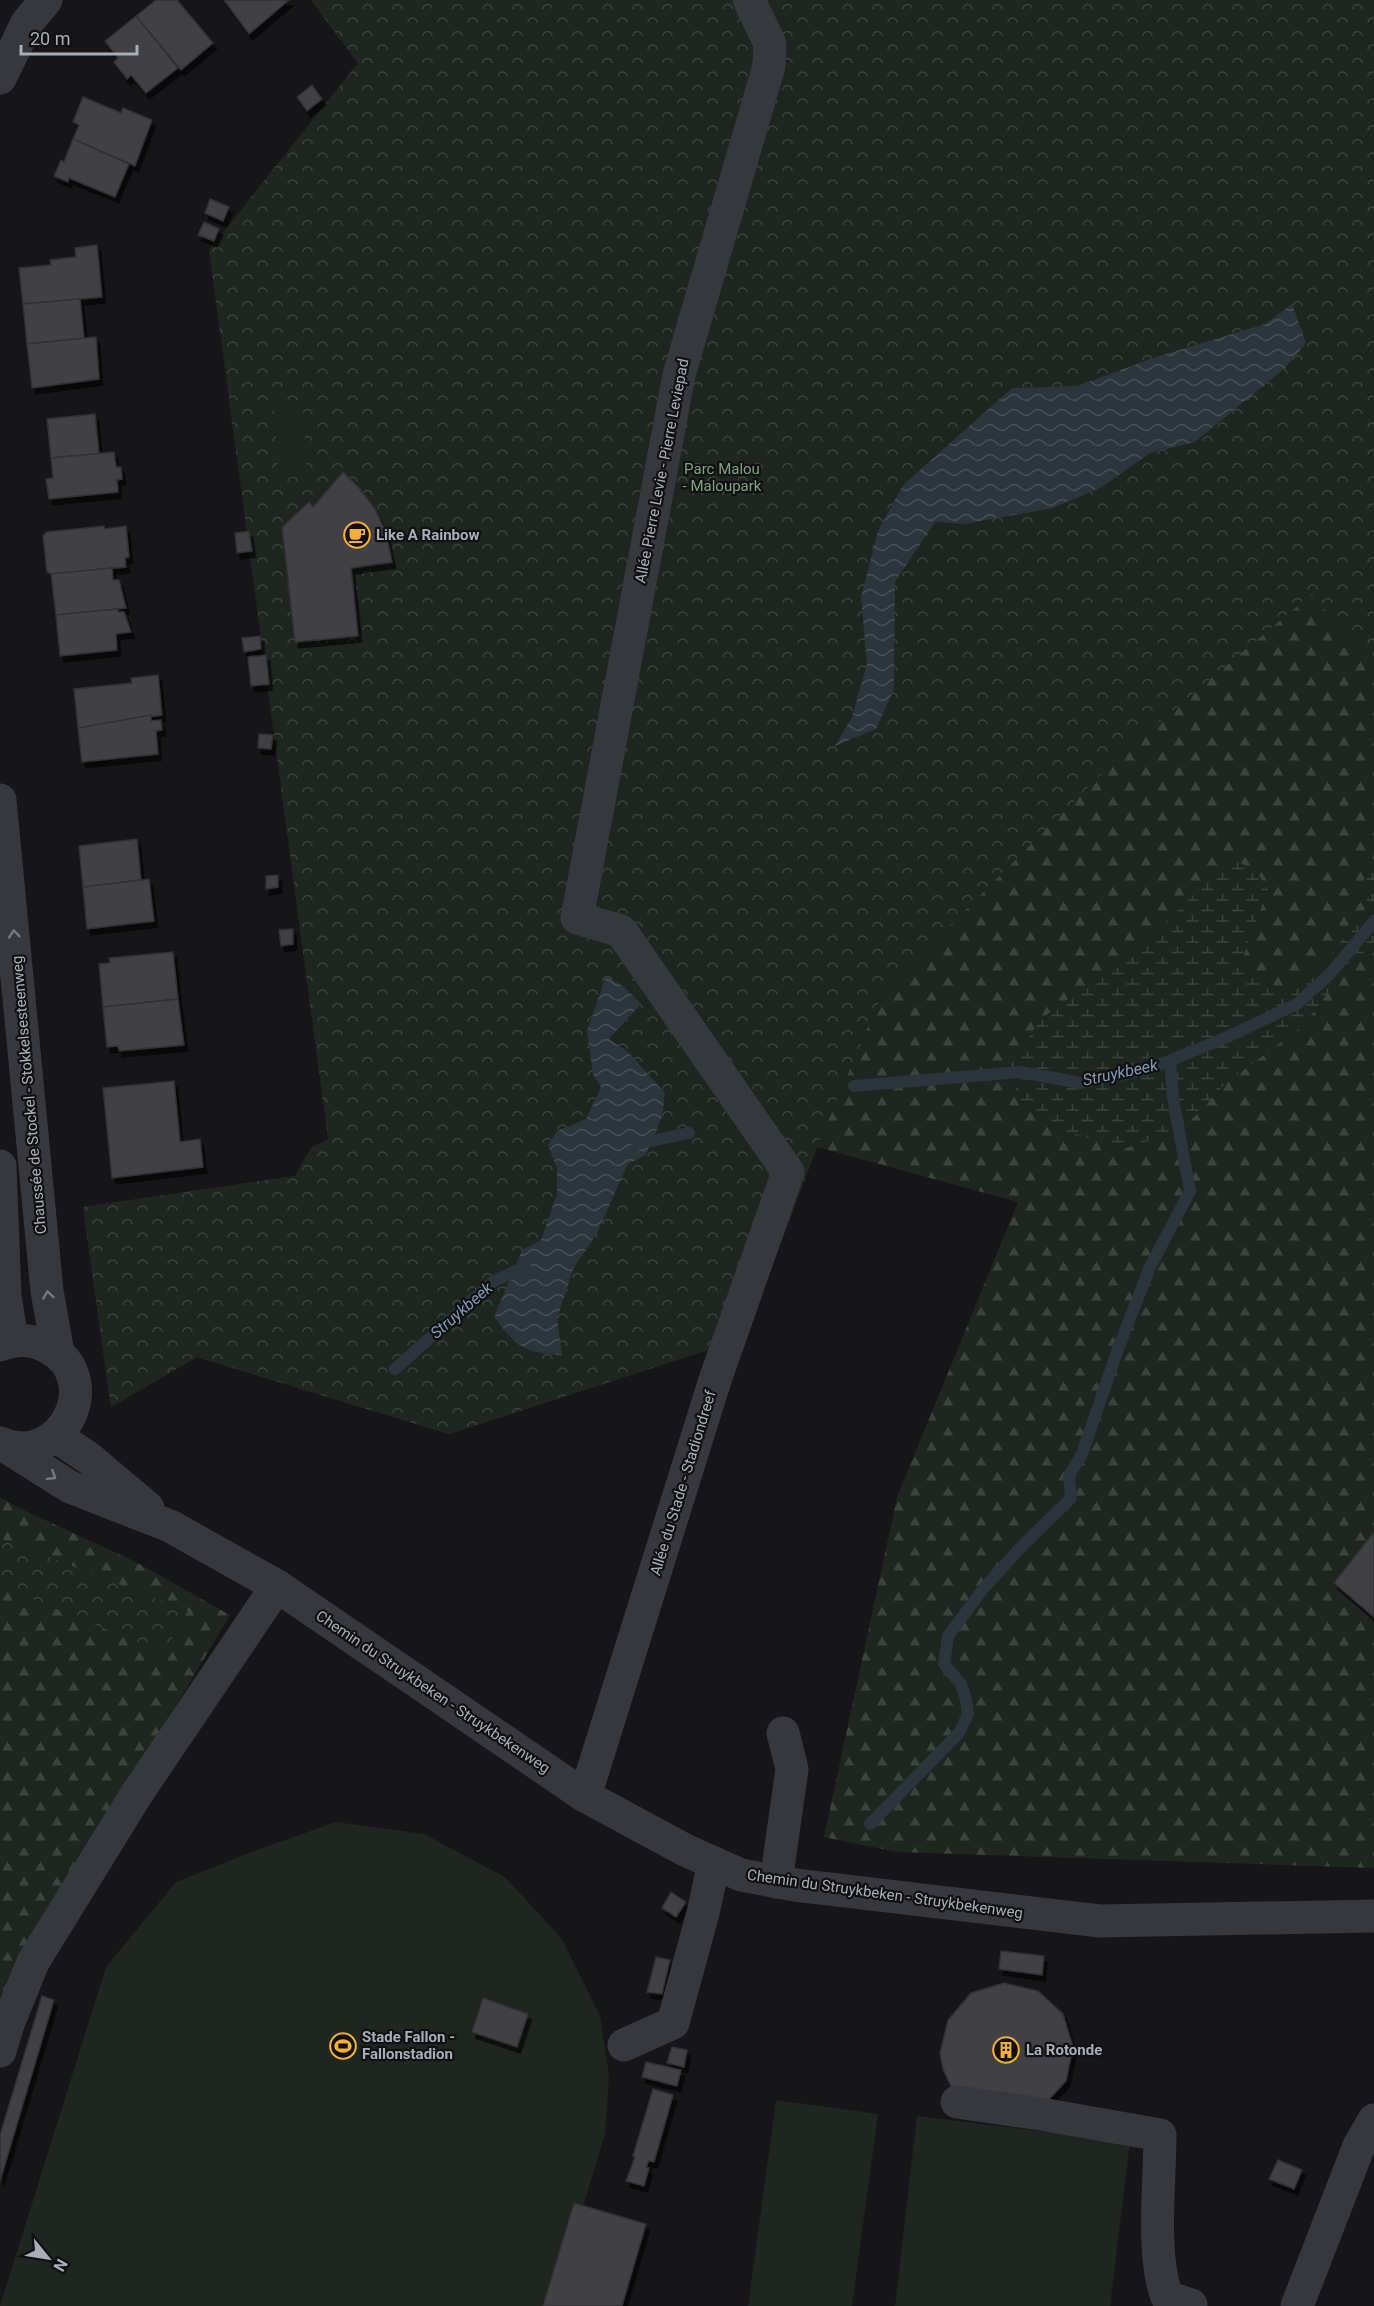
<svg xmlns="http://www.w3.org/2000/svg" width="1374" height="2306" viewBox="0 0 1374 2306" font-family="Roboto,sans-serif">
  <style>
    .forest { fill: url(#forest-firs) }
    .wetland { fill: url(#wetland-marsh) }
    .park { fill: url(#park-crowns) }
    .pitch { fill: #1e261f }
    .water { fill: url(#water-waves) }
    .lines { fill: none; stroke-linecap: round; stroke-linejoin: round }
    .stream { stroke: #2c353c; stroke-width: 12 }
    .building { fill: #404145; stroke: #303034; stroke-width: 1.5; filter: url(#shadow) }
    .minor { stroke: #37383d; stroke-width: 33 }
    .oneway { stroke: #757881 }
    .labels { text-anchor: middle; stroke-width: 4.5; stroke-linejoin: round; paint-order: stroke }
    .park-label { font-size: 15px; fill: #7fa381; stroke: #111113 }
    .street-label { font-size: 15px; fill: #a8adb8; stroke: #111113 }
    .poi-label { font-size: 15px; font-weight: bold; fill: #a8adb8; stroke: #111113; text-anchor: start }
    .water-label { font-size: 16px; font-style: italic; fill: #7f9bb3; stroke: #111113 }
  </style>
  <defs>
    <pattern id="forest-firs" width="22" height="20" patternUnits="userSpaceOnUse" patternTransform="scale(1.5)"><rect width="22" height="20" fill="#1e261f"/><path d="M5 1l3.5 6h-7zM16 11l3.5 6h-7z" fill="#3c433d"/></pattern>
    <pattern id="wetland-marsh" width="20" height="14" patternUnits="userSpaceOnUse" patternTransform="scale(1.5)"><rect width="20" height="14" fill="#1e261f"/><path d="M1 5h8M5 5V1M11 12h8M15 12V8" fill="none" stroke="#3c433d"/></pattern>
    <pattern id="park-crowns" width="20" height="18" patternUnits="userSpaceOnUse" patternTransform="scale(1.5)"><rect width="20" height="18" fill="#1e261f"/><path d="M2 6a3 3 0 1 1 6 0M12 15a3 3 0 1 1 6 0" fill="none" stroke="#3c433d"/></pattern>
    <pattern id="water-waves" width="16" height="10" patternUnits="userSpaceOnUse" patternTransform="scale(1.5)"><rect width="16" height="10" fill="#2c353c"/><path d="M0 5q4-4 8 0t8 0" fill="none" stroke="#485056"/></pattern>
    <filter id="shadow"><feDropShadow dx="3.5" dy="6" stdDeviation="0" flood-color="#0009"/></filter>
  </defs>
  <rect width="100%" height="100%" fill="#161618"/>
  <!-- forest -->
  <g class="forest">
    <polygon points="311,0 1374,0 1374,1868 897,1852 824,1837 897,1497 1018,1202 817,1147 745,1338 449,1434 197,1357 111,1407 83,1207 295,1176 311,1148 328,1140 358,63"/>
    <polygon points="0,1497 19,1508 136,1562 230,1615 0,2001"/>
  </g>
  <!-- wetland -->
  <polygon class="wetland" points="1374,852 1374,949 1340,977 1303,1026 1226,1083 1181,1131 1126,1148 1054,1128 1018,1098 1010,1065 1041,1019 1087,985 1113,959 1134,954 1207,881 1238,862 1255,870 1268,889 1239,968 1271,991 1289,993 1327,961 1367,906 1362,885"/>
  <!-- park -->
  <g class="park">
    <polygon points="311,0 1374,0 1374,648 1363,656 1312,594 1123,752 882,994 817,1147 745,1338 449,1434 197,1357 111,1407 83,1207 295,1176 311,1148 328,1139 209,250 358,63"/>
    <polygon points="0,1538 188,1611 164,1653 0,1586"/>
  </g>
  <!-- pitch -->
  <g class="pitch">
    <polygon points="303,407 307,476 279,478 274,409"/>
    <polygon points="336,1822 424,1834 505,1877 562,1939 600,2016 609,2075 605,2134 553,2306 0,2306 106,1967 176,1882 254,1851"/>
    <polygon points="776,2100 878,2114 852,2306 748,2306"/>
    <polygon points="917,2116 1130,2142 1110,2306 895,2306"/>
  </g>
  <!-- water -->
  <g class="water">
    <polygon points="1292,304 1306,343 1286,367 1195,442 1150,453 1102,487 1053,508 964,524 935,522 895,582 894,689 876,729 835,746 852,717 867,664 861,597 878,531 903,485 1012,388 1077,386 1156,357 1265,324"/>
    <path d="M606 976 624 987 641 1004 609 1039 628 1052 665 1093 662 1117 646 1155 628 1164 596 1235 573 1269 557 1319 562 1355C524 1353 517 1347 494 1317L522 1250 541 1240 557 1194V1168L548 1145 557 1131 586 1119 601 1087 593 1074 587 1031Z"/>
  </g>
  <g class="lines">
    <!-- stream -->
    <g class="stream">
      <polyline points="854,1086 1020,1072 1081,1083 1149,1069 1225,1038 1297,1004 1330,974 1374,921"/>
      <polyline points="637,1144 689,1133"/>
      <polyline points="395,1369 494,1281 525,1267"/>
      <polyline points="870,1824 959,1733 968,1714 966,1699 961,1684 944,1664 948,1636 983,1589 1021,1547 1071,1498 1069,1476 1082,1454 1118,1349 1150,1267 1190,1191 1173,1098 1170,1061"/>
    </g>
  </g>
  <!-- building -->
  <g class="building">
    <polygon points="156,0 177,0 213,43 181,70 136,16"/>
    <polygon points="224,0 289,0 249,34"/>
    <polygon points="136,16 178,68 146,93 131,75 127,79 114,62 118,58 105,41"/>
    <polygon points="312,85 322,99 307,111 297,97"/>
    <polygon points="83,97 121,113 123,108 152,120 135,166 73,139 79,125 73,122"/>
    <polygon points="73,139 129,164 115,197 69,178 68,182 54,176 61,160 64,162"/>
    <polygon points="210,199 229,207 223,221 205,213"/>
    <polygon points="204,222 219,229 214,241 198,235"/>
    <polygon points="97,245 102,297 23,304 19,268 51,265 50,260 76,257 75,248"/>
    <polygon points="80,299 84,338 27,344 23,304"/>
    <polygon points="96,337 99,379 32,388 27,344"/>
    <polygon points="95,414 99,454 51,458 47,419"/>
    <polygon points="114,452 116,467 121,467 122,479 117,480 118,492 49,499 46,479 53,478 51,458"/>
    <polygon points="343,472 360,489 375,509 386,533 392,562 351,568 358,636 295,642 282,527 309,502 313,507"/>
    <polygon points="104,526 104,529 126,526 129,557 125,558 126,567 51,574 47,572 43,536 47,532"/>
    <polygon points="249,531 252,551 237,553 235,533"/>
    <polygon points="112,568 113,580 119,580 126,608 56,615 51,574"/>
    <polygon points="118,609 118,612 124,612 131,632 116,634 117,650 60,656 56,615"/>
    <polygon points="260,636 261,649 244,652 242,638"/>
    <polygon points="266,655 269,684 251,686 248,657"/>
    <polygon points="158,675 162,715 78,728 74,689 132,683 131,678"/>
    <polygon points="151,715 151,721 161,720 162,730 156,731 158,754 82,762 78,728"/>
    <polygon points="259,734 273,735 271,749 258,748"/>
    <polygon points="137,839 141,880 83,887 79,846"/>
    <polygon points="278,875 278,887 266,889 266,876"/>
    <polygon points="149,879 154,921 87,929 83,887"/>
    <polygon points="293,929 293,944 281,946 279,930"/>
    <polygon points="173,952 178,999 103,1007 99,964 110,963 109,958"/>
    <polygon points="178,999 184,1045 119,1051 118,1046 107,1047 103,1007"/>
    <polygon points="174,1081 180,1142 200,1139 203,1167 112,1178 103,1088"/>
    <polygon points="1374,1532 1374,1617 1334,1583"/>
    <polygon points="671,1892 686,1902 676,1917 662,1908"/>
    <polygon points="1001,1951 1044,1956 1042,1975 999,1969"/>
    <polygon points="656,1957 670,1960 662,1994 647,1992"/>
    <polygon points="1004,1983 1038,1991 1063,2014 1073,2047 1066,2081 1043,2106 960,2098 951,2086 943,2069 940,2053 948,2020 971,1993"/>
    <polygon points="42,1996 54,2000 0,2181 0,2135"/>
    <polygon points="483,1998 528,2014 517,2047 472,2032"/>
    <polygon points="672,2047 687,2050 684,2067 667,2063"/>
    <polygon points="646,2062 681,2070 677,2086 642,2077"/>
    <polygon points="653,2089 673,2095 654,2162 649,2161 646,2167 649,2168 644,2186 626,2181 635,2157 633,2156"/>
    <polygon points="1278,2160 1302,2170 1294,2189 1269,2179"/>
    <polygon points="574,2203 646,2224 622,2306 543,2306"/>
  </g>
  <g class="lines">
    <!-- minor -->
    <g class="minor">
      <polyline points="0,78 27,23 46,0"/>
      <polyline points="0,800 47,1291 58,1353"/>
      <polyline points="0,1166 5,1296 12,1340"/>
      <path d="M0 1345C17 1338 33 1339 49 1348 106 1379 62 1470 0 1443"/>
      <polyline points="56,1436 90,1459 148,1508"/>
      <polyline points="2,1444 70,1487 170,1526 277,1586 585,1796 685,1850 741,1875 795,1885 1100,1921 1374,1916"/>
      <polyline points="585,1796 715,1380 788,1172 621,931 577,918 679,375 769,66 770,44 749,0"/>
      <polyline points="776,1882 792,1769 783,1733"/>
      <polyline points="624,2045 673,2023 703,1913 714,1863"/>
      <polyline points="0,2051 8,2024 33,1962 136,1795 277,1586"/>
      <path d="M957 2102 1041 2114 1160 2135C1160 2181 1151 2255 1167 2297L1191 2305"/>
      <polyline points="1297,2306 1359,2146 1374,2120"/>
    </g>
  </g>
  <!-- one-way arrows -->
  <defs><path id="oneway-chevron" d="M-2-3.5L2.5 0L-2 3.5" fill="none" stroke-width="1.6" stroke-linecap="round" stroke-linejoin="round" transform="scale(1.5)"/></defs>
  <g class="oneway">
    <use href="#oneway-chevron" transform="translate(14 934) rotate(-96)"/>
    <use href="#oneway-chevron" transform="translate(48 1295) rotate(-98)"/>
    <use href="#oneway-chevron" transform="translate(52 1476) rotate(32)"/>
  </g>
  <!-- icons -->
  <defs>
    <g id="cafe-ring" transform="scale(1.35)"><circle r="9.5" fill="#111113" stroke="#f2b134" stroke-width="1.5"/><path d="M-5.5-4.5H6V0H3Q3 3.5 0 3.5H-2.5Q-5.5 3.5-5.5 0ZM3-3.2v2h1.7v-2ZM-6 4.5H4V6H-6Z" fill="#f2b134"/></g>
    <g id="stadium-ring" transform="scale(1.35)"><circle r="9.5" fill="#111113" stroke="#f2b134" stroke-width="1.5"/><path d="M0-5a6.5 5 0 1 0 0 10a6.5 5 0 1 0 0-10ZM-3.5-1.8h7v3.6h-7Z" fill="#f2b134"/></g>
    <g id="building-ring" transform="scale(1.35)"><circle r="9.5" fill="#111113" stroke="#f2b134" stroke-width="1.5"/><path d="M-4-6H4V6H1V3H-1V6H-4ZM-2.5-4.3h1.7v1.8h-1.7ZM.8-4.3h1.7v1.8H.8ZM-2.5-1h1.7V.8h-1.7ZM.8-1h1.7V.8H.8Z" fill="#f2b134"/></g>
  </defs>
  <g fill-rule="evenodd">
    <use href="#cafe-ring" x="357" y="535"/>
    <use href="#stadium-ring" x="343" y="2046"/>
    <use href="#building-ring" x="1006" y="2050"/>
  </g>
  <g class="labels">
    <!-- park labels -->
    <g class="park-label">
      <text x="722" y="474">Parc Malou<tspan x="722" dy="17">- Maloupark</tspan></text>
    </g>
    <!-- street labels -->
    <g class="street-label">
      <text transform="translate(662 471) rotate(-79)" y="5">Allée Pierre Levie - Pierre Leviepad</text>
      <text transform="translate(29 1095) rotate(-95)" y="5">Chaussée de Stockel - Stokkelsesteenweg</text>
      <text transform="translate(683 1483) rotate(-73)" y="5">Allée du Stade - Stadiondreef</text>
      <text transform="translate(433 1692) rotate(34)" y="5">Chemin du Struykbeken - Struykbekenweg</text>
      <text transform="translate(885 1894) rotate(8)" y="5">Chemin du Struykbeken - Struykbekenweg</text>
    </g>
    <!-- poi labels -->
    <g class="poi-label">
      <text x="376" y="540">Like A Rainbow</text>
      <text x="362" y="2042">Stade Fallon -<tspan x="362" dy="17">Fallonstadion</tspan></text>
      <text x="1026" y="2055">La Rotonde</text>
    </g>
    <!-- water labels -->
    <g class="water-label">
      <text transform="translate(1120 1072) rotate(-12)" y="6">Struykbeek</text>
      <text transform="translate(461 1310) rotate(-41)" y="6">Struykbeek</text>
    </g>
  </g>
  <!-- north arrow -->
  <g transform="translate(48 2258) rotate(120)" stroke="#111113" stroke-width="4.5" paint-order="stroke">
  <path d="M0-4.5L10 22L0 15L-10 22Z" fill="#a8adb8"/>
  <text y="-9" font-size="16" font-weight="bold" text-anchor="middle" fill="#a8adb8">N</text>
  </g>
  <!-- scale -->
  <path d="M21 45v9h116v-9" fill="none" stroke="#a8adb8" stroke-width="3"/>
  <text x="30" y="45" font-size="18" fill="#a8adb8" stroke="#111113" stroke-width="4.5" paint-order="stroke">20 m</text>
</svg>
